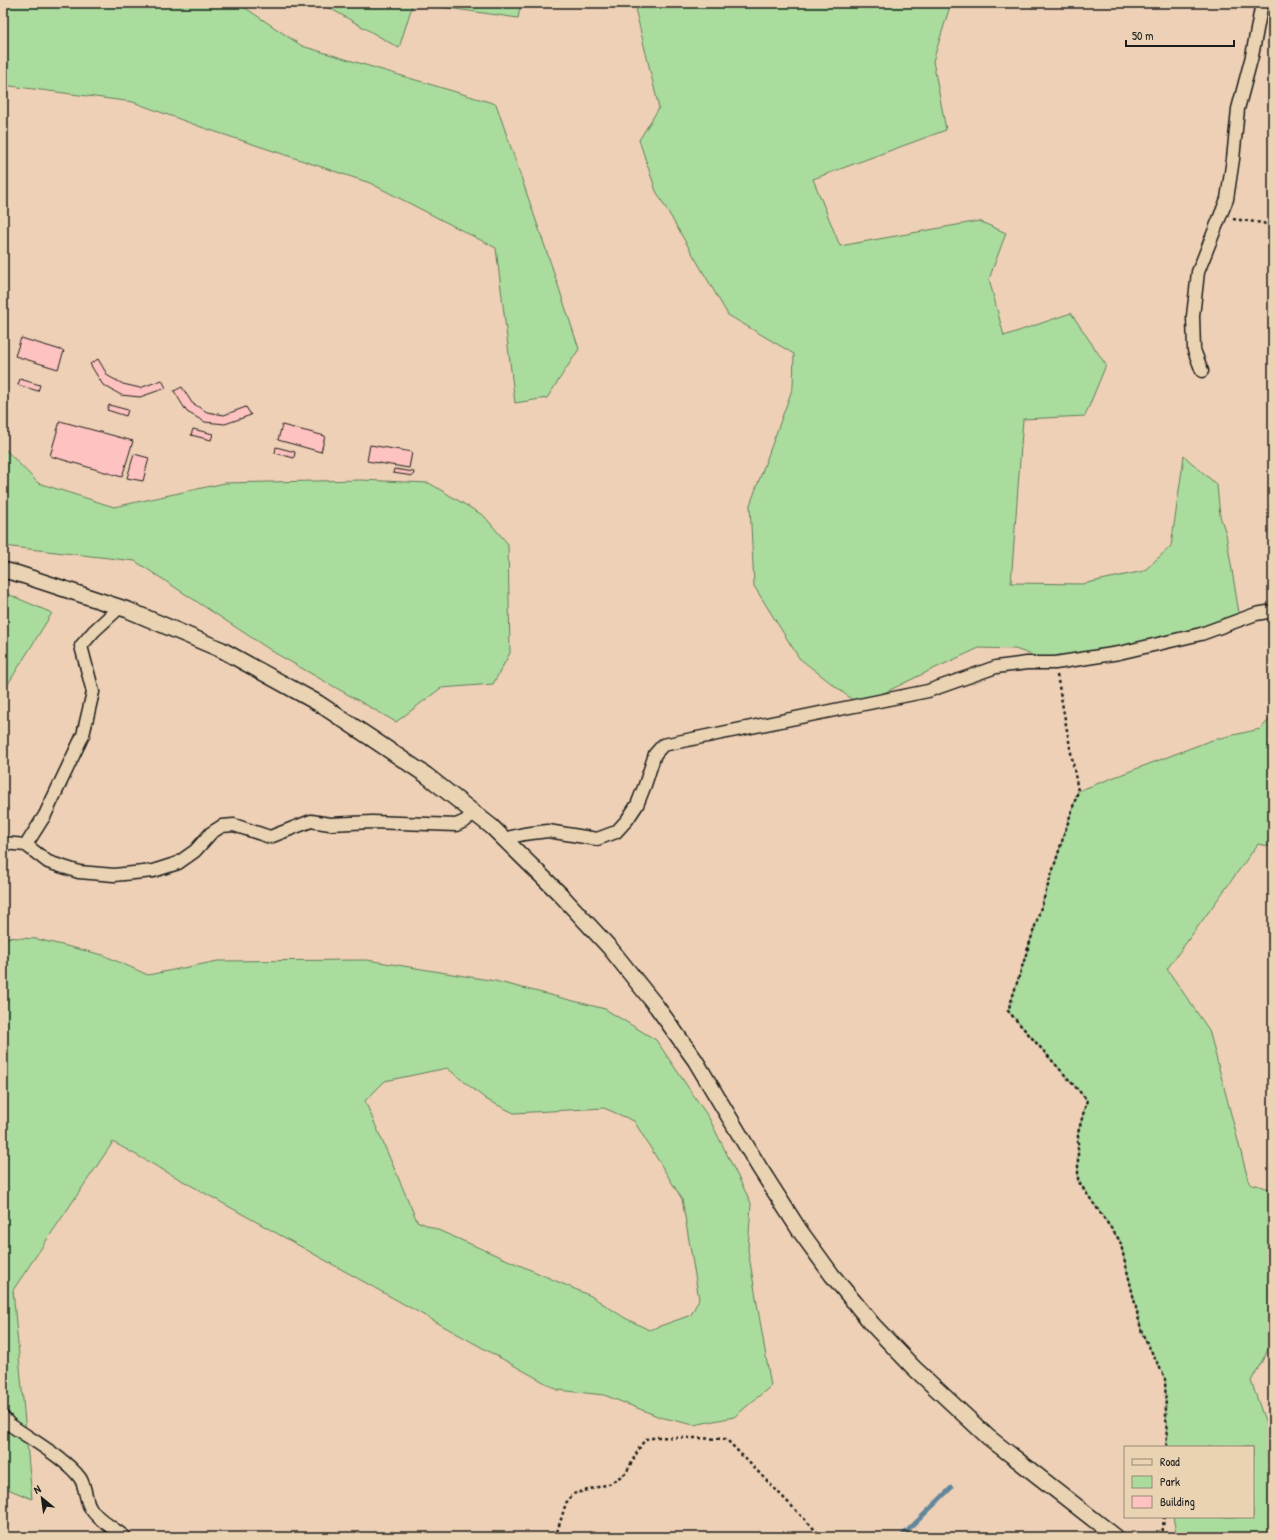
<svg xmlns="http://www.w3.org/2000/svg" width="1276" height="1540" viewBox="0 0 1276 1540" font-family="'Patrick Hand',sans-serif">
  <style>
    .green { fill: #aadc9d; stroke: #637c5c; fill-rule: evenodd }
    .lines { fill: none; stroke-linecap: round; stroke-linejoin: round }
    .stream { stroke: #62879c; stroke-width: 4.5 }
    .building { fill: #fec2c0; stroke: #1c1c1c }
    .minor-casing { stroke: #1c1c1c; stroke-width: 15 }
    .tertiary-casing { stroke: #1c1c1c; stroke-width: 18 }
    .path { stroke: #1c1c1c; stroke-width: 2.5; stroke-dasharray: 3 3; stroke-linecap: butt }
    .minor { stroke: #e9d3b2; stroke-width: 12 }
    .tertiary { stroke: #e9d3b2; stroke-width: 15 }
  </style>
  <rect width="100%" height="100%" fill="#edd0b5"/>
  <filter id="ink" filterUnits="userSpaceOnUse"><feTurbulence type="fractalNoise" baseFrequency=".025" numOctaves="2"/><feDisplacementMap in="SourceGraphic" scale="8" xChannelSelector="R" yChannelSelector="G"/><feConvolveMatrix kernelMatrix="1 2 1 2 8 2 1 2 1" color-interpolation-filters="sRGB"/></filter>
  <g filter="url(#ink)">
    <!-- green -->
    <g class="green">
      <polygon points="3,3 238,3 302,46 496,104 553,270 579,349 547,398 515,403 496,248 370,183 201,127 133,102 3,85"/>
      <polygon points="321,3 521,3 518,18 413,3 399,48"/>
      <polygon points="639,3 951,3 933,61 946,130 813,179 840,246 979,221 1006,233 989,279 1004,336 1071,313 1106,365 1085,416 1023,419 1011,583 1082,584 1144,571 1171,546 1184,456 1217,485 1220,516 1226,534 1240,619 1055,663 1015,649 979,648 931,670 859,705 799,658 754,586 750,505 793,387 794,354 728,315 656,191 639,140 659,108 636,12"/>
      <polygon points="3,447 38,483 114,507 225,483 361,480 429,483 484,516 508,544 510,653 493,684 441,688 396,722 275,653 135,561 3,546"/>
      <polygon points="3,592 52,613 3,692"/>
      <polygon points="1273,716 1273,847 1258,844 1167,969 1209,1030 1249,1183 1273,1190 1273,1341 1251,1381 1273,1444 1273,1537 1177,1537 1173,1517 1253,1517 1253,1447 1167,1447 1165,1378 1142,1333 1120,1241 1078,1181 1078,1133 1087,1100 1008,1011 1078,791 1212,740 1260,729"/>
      <path d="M3 937 37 939 103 955 148 975 218 961 367 960 495 981 605 1009 656 1040 709 1118 751 1203 748 1250 771 1386 734 1417 694 1425 660 1417 604 1395 558 1390 113 1142 13 1290 32 1499 3 1487ZM447 1068 487 1100 514 1113 604 1108 634 1121 682 1199 699 1299 691 1315 649 1330 625 1318 591 1296 417 1221 365 1101 385 1081Z"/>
    </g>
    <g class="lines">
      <!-- stream -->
      <polyline class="stream" points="901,1537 951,1488"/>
    </g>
    <!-- building -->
    <g class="building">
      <polygon points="21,338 64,351 58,369 15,356"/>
      <polygon points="98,359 108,376 123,384 140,388 162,380 166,388 140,397 121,395 103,385 90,364"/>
      <polygon points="20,379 40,385 38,391 18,385"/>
      <polygon points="182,387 192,403 207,412 224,415 246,407 251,415 225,424 205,422 187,412 174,391"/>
      <polygon points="109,405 128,410 126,416 107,410"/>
      <polygon points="60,421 133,441 122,477 50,456"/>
      <polygon points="282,425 325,436 321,452 278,440"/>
      <polygon points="193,429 213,434 211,440 191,435"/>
      <polygon points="370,445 412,452 409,468 367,461"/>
      <polygon points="276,447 295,452 294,458 275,453"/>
      <polygon points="134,454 149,458 143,481 127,478"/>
      <polygon points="394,469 414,472 413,476 393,473"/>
    </g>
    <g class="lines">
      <!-- minor casing -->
      <g class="minor-casing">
        <g id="minor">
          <polyline points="1202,371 1194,350 1193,316 1198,272 1227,199 1233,159 1238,109 1252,56 1262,3"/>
          <polyline points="503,839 524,834 548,831 597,839 616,832 627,820 637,805 645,785 655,754 663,745 928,691 996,667 1027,663 1055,663 1119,653 1201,634 1256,614 1273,611"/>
          <polyline points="3,843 26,845 48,862 79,872 114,875 153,871 178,863 195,851 211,833 222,826 234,825 270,837 311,821 330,824 372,822 456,825 465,821 474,813"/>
          <polyline points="26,845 45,815 83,735 93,692 81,646 94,631 120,607"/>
          <path d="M3 1417 9 1424C30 1439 65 1458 80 1478 86 1487 85 1499 90 1507 96 1519 115 1529 125 1537"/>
        </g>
      </g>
      <!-- tertiary casing -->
      <g class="tertiary-casing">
        <polyline id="tertiary" points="3,570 19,574 128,610 222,650 318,703 371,738 426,775 492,827 561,895 610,948 657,1007 695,1060 759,1167 800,1231 832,1275 873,1325 913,1367 988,1437 1116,1537"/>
      </g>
      <!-- path -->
      <g class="path">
        <polyline points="1233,219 1263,223 1273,228"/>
        <polyline points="1057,675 1078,791 1008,1011 1087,1100 1078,1133 1078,1181 1120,1241 1142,1333 1165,1378 1167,1447"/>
        <polyline points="554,1537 557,1532 566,1503 573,1494 609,1484 626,1473 641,1445 646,1439 658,1437 726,1439 822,1537"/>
        <polyline points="1162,1537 1164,1517"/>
      </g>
      <!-- minor -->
      <use href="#minor" class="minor"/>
      <!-- tertiary -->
      <use href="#tertiary" class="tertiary"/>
    </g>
  </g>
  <!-- margin -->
  <rect width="1276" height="1540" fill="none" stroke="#e9d3b2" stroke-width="16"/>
  <rect x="8" y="8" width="1260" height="1524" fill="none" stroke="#1c1c1c" stroke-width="1.5" filter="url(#ink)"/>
  <!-- legend -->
  <rect x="1124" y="1446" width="130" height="72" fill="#e9d3b2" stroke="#978a76"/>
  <rect x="1132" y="1459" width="20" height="6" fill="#e9d3b2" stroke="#978a76"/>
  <text x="1160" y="1466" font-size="12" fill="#1c1c1c">Road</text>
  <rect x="1132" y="1476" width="20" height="12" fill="#aadc9d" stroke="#978a76"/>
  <text x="1160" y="1486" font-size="12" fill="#1c1c1c">Park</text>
  <rect x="1132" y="1496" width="20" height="12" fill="#fec2c0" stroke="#978a76"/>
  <text x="1160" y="1506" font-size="12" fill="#1c1c1c">Building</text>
  <!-- north arrow -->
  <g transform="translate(42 1498) rotate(331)" stroke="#e9d3b2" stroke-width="3" paint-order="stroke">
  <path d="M0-3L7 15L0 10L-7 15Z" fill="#1c1c1c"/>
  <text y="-6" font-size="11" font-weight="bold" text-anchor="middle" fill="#1c1c1c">N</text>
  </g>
  <!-- scale -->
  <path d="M1126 40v6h108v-6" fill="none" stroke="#1c1c1c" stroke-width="2"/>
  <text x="1132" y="40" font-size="12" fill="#1c1c1c" stroke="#e9d3b2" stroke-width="3" paint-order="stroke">50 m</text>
</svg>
